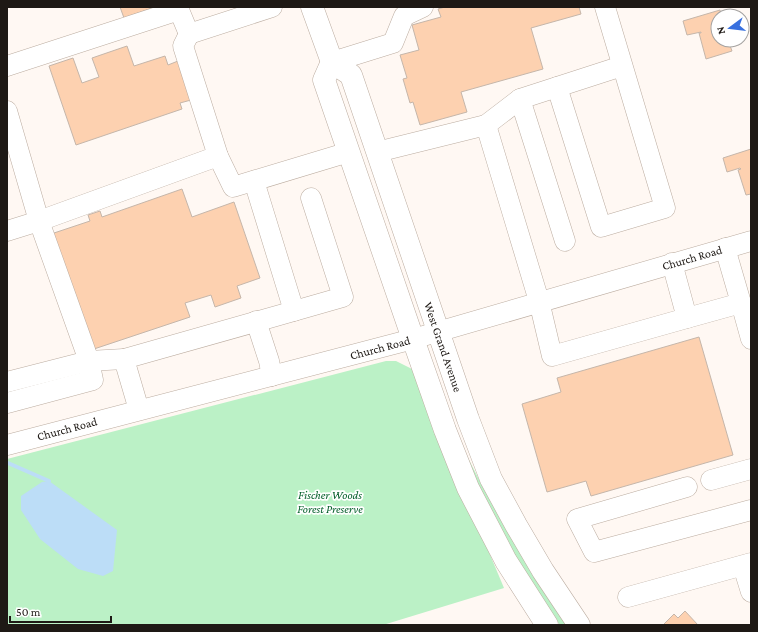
<svg xmlns="http://www.w3.org/2000/svg" width="758" height="632" viewBox="0 0 758 632" font-family="'Crimson Pro',serif">
  <style>
    .green { fill: #bbf1c6 }
    .water { fill: #bcddf7 }
    .lines { fill: none; stroke-linecap: round; stroke-linejoin: round }
    .stream { stroke: #bcddf7; stroke-width: 4 }
    .building { fill: #fdd1b0; stroke: #c5b6aa }
    .minor-casing { stroke: #bcada1; stroke-width: 21 }
    .major-casing { stroke: #bcada1; stroke-width: 23 }
    .minor { stroke: #fff; stroke-width: 20 }
    .major { stroke: #fff; stroke-width: 22 }
    .labels { text-anchor: middle; stroke-width: 3.5; stroke-linejoin: round; paint-order: stroke }
    .street-label { font-size: 12px; fill: #1e1915; stroke: #fff }
    .park-label { font-size: 12px; font-style: italic; fill: #08612d; stroke: #fff }
  </style>
  <rect width="100%" height="100%" fill="#fff8f3"/>
  <!-- green -->
  <g class="green">
    <polygon points="386,361 396,361 412,369 504,588 383,625 7,625 7,459"/>
    <path d="M459 439C489 505 530 564 568 625H560L541 602 489 512Z"/>
  </g>
  <!-- water -->
  <polygon class="water" points="49,481 117,530 113,571 103,576 78,569 40,539 21,510 21,496 42,482"/>
  <g class="lines">
    <!-- stream -->
    <polyline class="stream" points="8,463 49,481"/>
  </g>
  <!-- building -->
  <g class="building">
    <polygon points="120,7 155,7 124,18"/>
    <polygon points="445,7 579,7 581,14 531,28 543,69 461,92 467,112 420,125 413,102 410,103 403,79 407,78 400,55 419,50 412,25 441,17 438,9"/>
    <polygon points="720,10 721,16 718,16 718,40 728,40 732,51 706,59 699,33 701,33 701,32 687,35 683,21"/>
    <polygon points="127,46 134,66 165,56 168,65 178,61 191,100 180,103 182,109 76,145 49,66 73,58 82,83 99,77 92,58"/>
    <polygon points="751,149 751,194 746,195 738,170 741,169 740,168 727,172 723,158"/>
    <polygon points="182,189 192,217 234,202 260,278 237,286 241,298 215,307 211,295 185,303 190,317 91,350 51,234 90,221 88,215 100,211 102,217"/>
    <polygon points="699,337 733,455 591,496 586,481 547,492 522,404 561,392 557,378"/>
    <polygon points="685,611 698,625 663,625 674,614 678,618"/>
  </g>
  <g class="lines">
    <!-- minor casing -->
    <g class="minor-casing">
      <g id="minor">
        <polyline points="189,34 183,46 218,156"/>
        <polyline points="332,62 393,43 404,16 423,7"/>
        <polyline points="7,66 179,10 189,34 272,7"/>
        <polyline points="557,87 601,227 665,208 605,7"/>
        <polyline points="520,99 565,241"/>
        <polyline points="7,111 39,221 89,361 93,380 7,403"/>
        <polyline points="486,125 520,99 622,66"/>
        <polyline points="377,152 486,125 539,301 552,356 687,318 672,263"/>
        <polyline points="254,181 294,311 343,297 311,198"/>
        <polyline points="7,231 39,221 218,156 233,187 349,152"/>
        <polyline points="741,303 751,339"/>
        <polyline points="687,318 741,303 725,248"/>
        <polyline points="256,321 269,361 272,376"/>
        <polyline points="7,382 89,361 124,359"/>
        <polyline points="139,410 124,359 294,311"/>
        <polyline points="7,445 413,339 751,241"/>
        <polyline points="711,480 751,469"/>
        <polyline points="687,487 577,519 594,552 751,510"/>
        <polyline points="743,566 751,592"/>
        <polyline points="628,597 751,563"/>
      </g>
    </g>
    <!-- major casing -->
    <g class="major-casing">
      <g id="major">
        <polyline points="312,7 332,62 351,75 468,419 491,479 516,525 543,571 579,625"/>
        <polyline points="332,62 324,80 413,339 445,430 468,488 506,561 547,625"/>
      </g>
    </g>
    <!-- minor -->
    <use href="#minor" class="minor"/>
    <!-- major -->
    <use href="#major" class="major"/>
  </g>
  <g class="labels">
    <!-- street labels -->
    <g class="street-label">
      <text transform="translate(692 258) rotate(-16)" y="4">Church Road</text>
      <text transform="translate(443 347) rotate(71)" y="4">West Grand Avenue</text>
      <text transform="translate(380 348) rotate(-15)" y="4">Church Road</text>
      <text transform="translate(67 429) rotate(-15)" y="4">Church Road</text>
    </g>
    <!-- park labels -->
    <g class="park-label">
      <text x="330" y="499">Fischer Woods<tspan x="330" dy="14">Forest Preserve</tspan></text>
    </g>
  </g>
  <!-- border -->
  <rect width="758" height="632" fill="none" stroke="#1e1915" stroke-width="16"/>
  <!-- north arrow -->
  <g transform="translate(730 28) rotate(255)"><circle r="19" fill="#ffffff" stroke="#a5a3a1"/>
  <path d="M0-3L7 15L0 10L-7 15Z" fill="#3870df"/>
  <text y="-6" font-size="11" font-weight="bold" text-anchor="middle" fill="#1e1915">N</text>
  </g>
  <!-- scale -->
  <path d="M10 616v6h101v-6" fill="none" stroke="#1e1915" stroke-width="2"/>
  <text x="16" y="616" font-size="12" fill="#1e1915" stroke="#ffffff" stroke-width="3" paint-order="stroke">50 m</text>
</svg>
